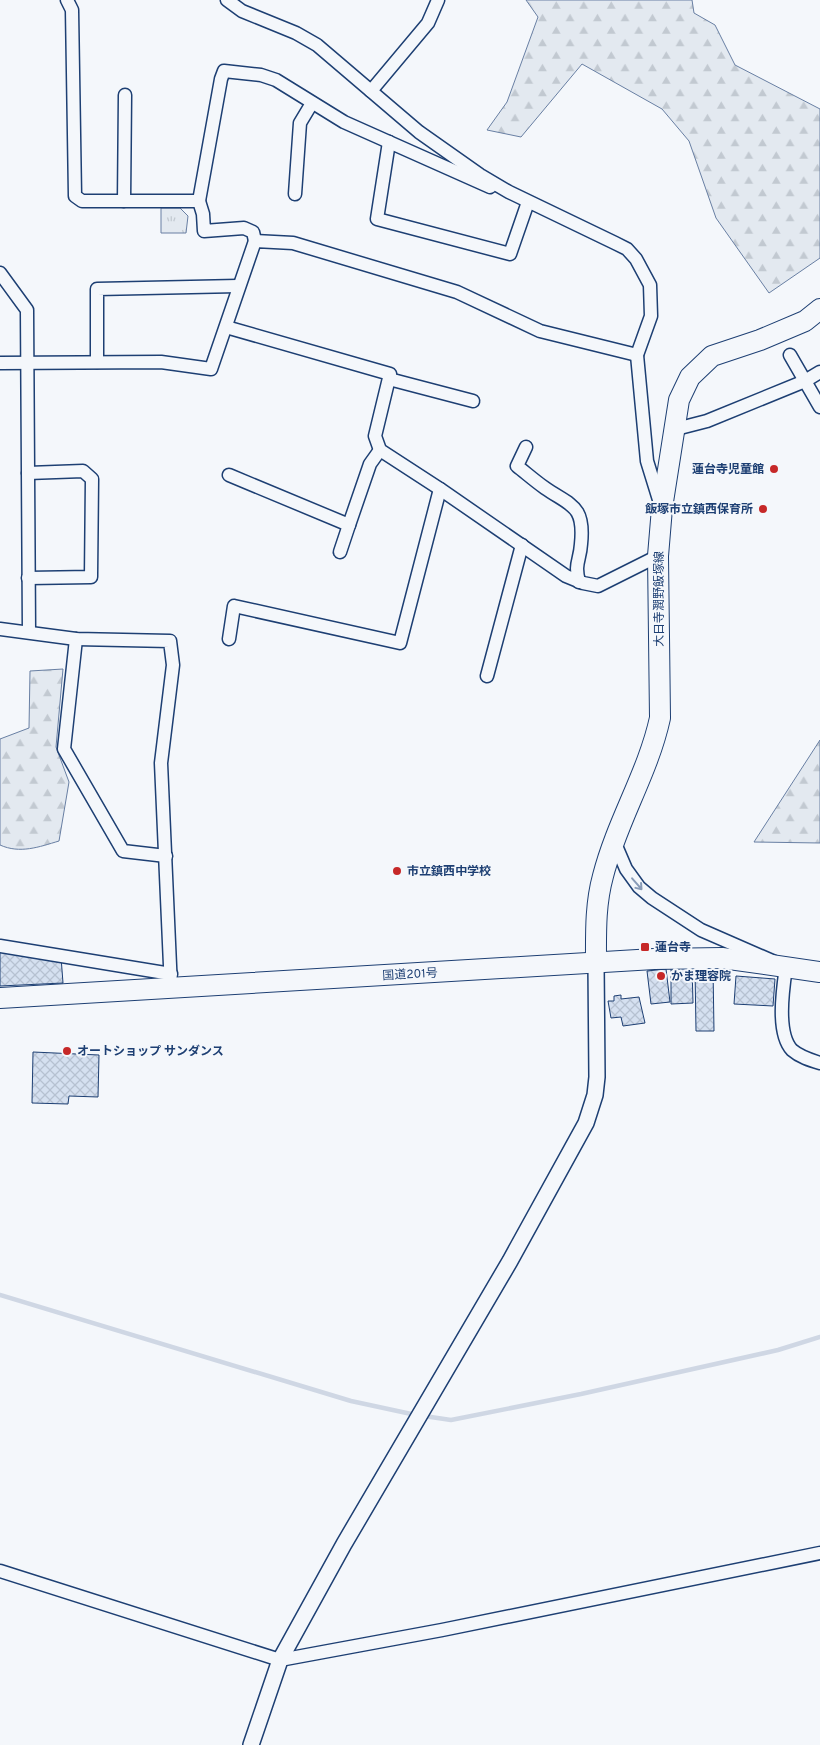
<svg xmlns="http://www.w3.org/2000/svg" width="820" height="1745" viewBox="0 0 820 1745" font-family="Overpass,'Noto Sans JP',sans-serif">
  <style>
    .forest { fill: url(#forest-firs); stroke: #687fa3 }
    .park { fill: url(#park-tufts); stroke: #687fa3 }
    .lines { fill: none; stroke-linecap: round; stroke-linejoin: round }
    .stream { stroke: #cfd7e4; stroke-width: 4.5 }
    .building { fill: url(#building-cross-hatch); stroke: #1d3f73 }
    .minor-casing { stroke: #1d3f73; stroke-width: 15 }
    .tertiary-casing { stroke: #1d3f73; stroke-width: 18 }
    .primary-casing { stroke: #1d3f73; stroke-width: 22 }
    .trunk-casing { stroke: #1d3f73; stroke-width: 22 }
    .minor { stroke: #f4f7fb; stroke-width: 12 }
    .tertiary { stroke: #f4f7fb; stroke-width: 15 }
    .primary { stroke: #f4f7fb; stroke-width: 20 }
    .trunk { stroke: #f4f7fb; stroke-width: 20 }
    .oneway { stroke: #889bb7 }
    .poi-dot { fill: #c62828; stroke: #f4f7fb; stroke-width: 2 }
    .labels { text-anchor: middle; stroke-width: 4; stroke-linejoin: round; paint-order: stroke }
    .poi-label { font-size: 12px; font-weight: bold; fill: #1d3f73; stroke: #f4f7fb; text-anchor: start }
    .street-label { font-size: 12px; fill: #1d3f73; stroke: #f4f7fb }
  </style>
  <defs>
    <pattern id="forest-firs" width="22" height="20" patternUnits="userSpaceOnUse" patternTransform="scale(1.25)"><rect width="22" height="20" fill="#e3e9f0"/><path d="M5 1l3.5 6h-7zM16 11l3.5 6h-7z" fill="#c2c9d1"/></pattern>
    <pattern id="park-tufts" width="24" height="20" patternUnits="userSpaceOnUse" patternTransform="scale(1.25)"><rect width="24" height="20" fill="#e3e9f0"/><path d="M3 7l-1-3M5 7V3M7 7l1-3M15 17l-1-3M17 17v-4M19 17l1-3" fill="none" stroke="#c2c9d1"/></pattern>
    <pattern id="building-cross-hatch" width="8" height="8" patternUnits="userSpaceOnUse" patternTransform="scale(1.25)"><rect width="8" height="8" fill="#d5e0f0"/><path d="M0 0l8 8M0 8l8-8" fill="none" stroke="#b6c1d1"/></pattern>
  </defs>
  <rect width="100%" height="100%" fill="#f4f7fb"/>
  <!-- forest -->
  <g class="forest">
    <polygon points="526,0 692,0 694,13 715,25 735,65 820,109 820,258 769,293 716,218 689,141 662,109 582,64 521,137 487,130 507,102 538,17"/>
    <path d="M63 669 56 747 69 782 59 841C39 847 20 854 0 845V739L29 728 30 671Z"/>
    <polygon points="820,740 820,843 754,842"/>
  </g>
  <!-- park -->
  <polygon class="park" points="161,208 180,208 188,216 186,233 161,233"/>
  <g class="lines">
    <!-- stream -->
    <g class="stream">
      <polyline points="0,1295 351,1401 416,1415"/>
      <polyline points="424,1416 451,1420 581,1394 778,1350 820,1337"/>
    </g>
  </g>
  <!-- building -->
  <g class="building">
    <polygon points="0,949 61,957 63,983 0,986"/>
    <polygon points="692,967 693,1003 671,1004 671,968"/>
    <polygon points="695,968 713,968 714,1031 696,1031"/>
    <polygon points="666,969 670,1002 651,1004 647,971"/>
    <polygon points="736,976 775,979 773,1006 734,1004"/>
    <polygon points="621,995 621,999 639,997 645,1023 623,1026 621,1017 611,1018 608,1001 614,1001 614,996"/>
    <polygon points="33,1052 99,1055 98,1097 69,1096 68,1104 32,1103"/>
  </g>
  <g class="lines">
    <!-- minor casing -->
    <g class="minor-casing">
      <g id="minor">
        <polyline points="67,0 72,10 75,196 82,201 199,201 203,214 204,231 244,228 253,232 255,241"/>
        <polyline points="227,0 242,11 296,33 317,45 419,132 480,175 509,192 615,243 627,249 636,259 650,285 651,316 637,355 647,461 660,503"/>
        <polyline points="371,91 428,23 438,0"/>
        <polyline points="389,142 377,219 510,254 528,202"/>
        <polyline points="295,194 300,123 312,103"/>
        <polyline points="124,201 125,95"/>
        <polyline points="199,201 221,79 224,71 261,75 276,80 344,122 490,187"/>
        <polyline points="0,273 27,310 29,632"/>
        <polyline points="226,327 390,374 375,436 380,450 440,489 566,576 583,583 598,586 658,556"/>
        <polyline points="790,355 805,381 820,372"/>
        <polyline points="97,362 97,289 238,286"/>
        <polyline points="0,363 161,362 211,369 255,241 293,243 457,292 540,331 637,355"/>
        <polyline points="389,379 473,401"/>
        <polyline points="672,430 707,421 805,381 820,407"/>
        <path d="M526 447 517 466C526 473 535 481 545 488 571 506 585 505 581 544 580 561 574 563 579 582"/>
        <polyline points="28,473 83,471 92,479 91,577 28,578"/>
        <polyline points="229,475 349,525 370,464 380,450"/>
        <polyline points="340,552 349,525"/>
        <polyline points="0,629 76,639 170,641 173,665 161,763 171,988"/>
        <polyline points="76,639 64,749 123,851 166,856"/>
        <polyline points="229,639 234,606 400,643 440,489"/>
        <polyline points="487,676 522,545"/>
        <path d="M614 841 626 869 639 887 652 898 701 930 786 967C783 988 776 1033 792 1050 800 1057 810 1060 820 1063"/>
        <polyline points="0,946 171,974"/>
        <polyline points="0,1571 280,1660 442,1630 820,1553"/>
      </g>
    </g>
    <!-- tertiary casing -->
    <g class="tertiary-casing">
      <polyline id="tertiary" points="251,1745 280,1660 344,1544 510,1261 586,1123 595,1095 597,1077 596,963"/>
    </g>
    <!-- primary casing -->
    <g class="primary-casing">
      <path id="primary" d="M596 963C596 934 595 905 603 876 617 821 648 773 660 718L658 556 662 508 679 400 690 377 712 356 760 340 805 321 820 309"/>
    </g>
    <!-- trunk casing -->
    <g class="trunk-casing">
      <polyline id="trunk" points="0,998 654,959 722,958 820,972"/>
    </g>
    <!-- minor -->
    <use href="#minor" class="minor"/>
    <!-- tertiary -->
    <use href="#tertiary" class="tertiary"/>
    <!-- primary -->
    <use href="#primary" class="primary"/>
    <!-- trunk -->
    <use href="#trunk" class="trunk"/>
  </g>
  <!-- one-way arrows -->
  <defs><path id="oneway-shaft" d="M-6 0H5M1.5-3L5.5 0L1.5 3" fill="none" stroke-width="1.6" stroke-linecap="round" stroke-linejoin="round" transform="scale(1.25)"/></defs>
  <use class="oneway" href="#oneway-shaft" transform="translate(637 884) rotate(49)"/>
  <!-- markers -->
  <g class="poi-dot">
    <circle cx="774" cy="469" r="5"/>
    <circle cx="763" cy="509" r="5"/>
    <circle cx="397" cy="871" r="5"/>
    <rect x="640" y="942" width="10" height="10" rx="2.5"/>
    <circle cx="661" cy="976" r="5"/>
    <circle cx="67" cy="1051" r="5"/>
  </g>
  <g class="labels">
    <!-- poi labels -->
    <g class="poi-label">
      <text x="764" y="473" text-anchor="end">蓮台寺児童館</text>
      <text x="753" y="513" text-anchor="end">飯塚市立鎮西保育所</text>
      <text x="407" y="875">市立鎮西中学校</text>
      <text x="655" y="951">蓮台寺</text>
      <text x="671" y="980">かま理容院</text>
      <text x="77" y="1055">オートショップ サンダンス</text>
    </g>
    <!-- street labels -->
    <g class="street-label">
      <text transform="translate(659 599) rotate(-90)" y="4">大日寺潤野飯塚線</text>
      <text transform="translate(410 974) rotate(-3)" y="4">国道201号</text>
    </g>
  </g>
</svg>
